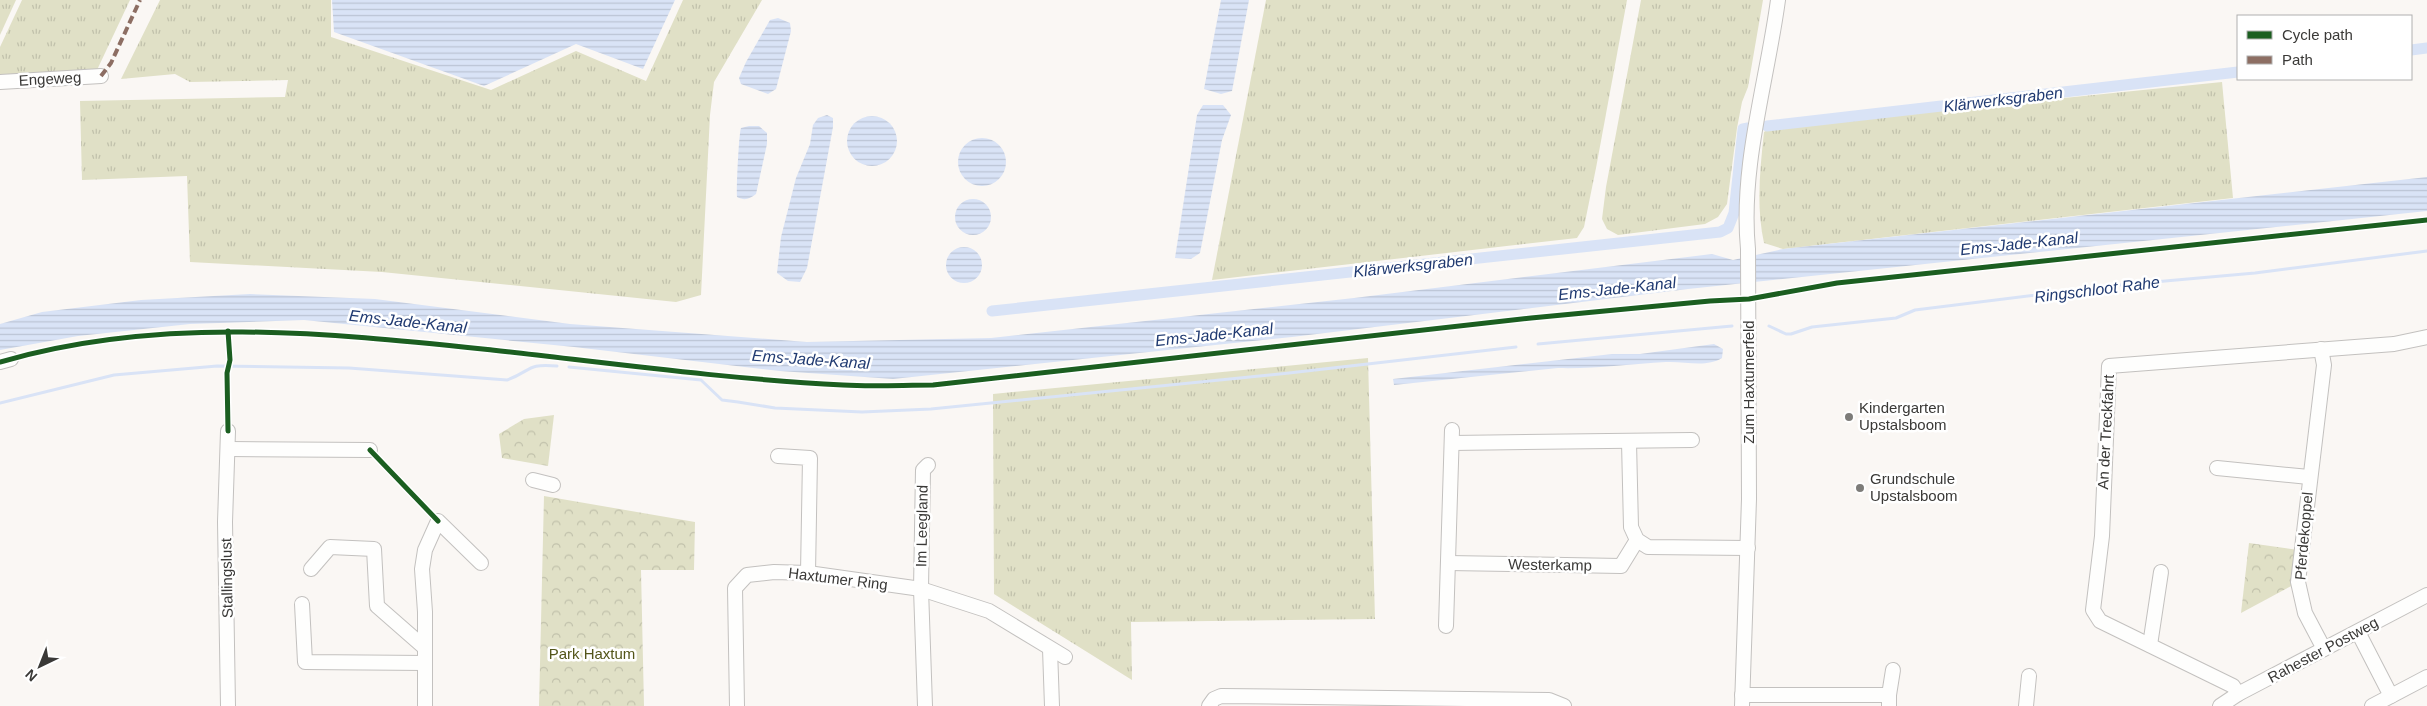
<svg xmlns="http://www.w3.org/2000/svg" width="2427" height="706" viewBox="0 0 2427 706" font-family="Arial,sans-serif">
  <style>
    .grass { fill: url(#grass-tufts) }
    .forest { fill: url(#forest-crowns) }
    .water { fill: url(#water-rules) }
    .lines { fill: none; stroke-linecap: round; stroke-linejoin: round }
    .stream { stroke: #d9e3f6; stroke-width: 3 }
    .canal { stroke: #d9e3f6; stroke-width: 11 }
    .minor-casing { stroke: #c3c1bf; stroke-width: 16 }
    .minor { stroke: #fefefd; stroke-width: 14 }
    .quiet { stroke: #8d6e63; stroke-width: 4; stroke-dasharray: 8 4; stroke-linecap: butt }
    .cycleway-casing { stroke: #fff; stroke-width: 8 }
    .cycleway { stroke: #1b5e20; stroke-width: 5 }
    .poi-dot { fill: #7d7c79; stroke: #fff; stroke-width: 2 }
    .labels { text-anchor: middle; stroke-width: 5; stroke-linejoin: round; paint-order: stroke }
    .street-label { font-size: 15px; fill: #3a3937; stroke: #fff }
    .poi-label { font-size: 15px; fill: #3a3937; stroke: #fff; text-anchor: start }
    .park-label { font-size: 15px; fill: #535519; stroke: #fff }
    .water-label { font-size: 16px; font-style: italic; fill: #203a71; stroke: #fff }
  </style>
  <defs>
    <pattern id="grass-tufts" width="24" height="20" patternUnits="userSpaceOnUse" patternTransform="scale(1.25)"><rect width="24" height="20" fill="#e0e0c6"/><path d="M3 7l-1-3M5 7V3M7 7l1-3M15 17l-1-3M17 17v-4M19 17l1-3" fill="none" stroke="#c1c1ab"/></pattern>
    <pattern id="forest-crowns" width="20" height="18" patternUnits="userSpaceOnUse" patternTransform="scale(1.25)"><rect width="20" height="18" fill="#e0e0c6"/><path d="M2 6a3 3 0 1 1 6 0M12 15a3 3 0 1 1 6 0" fill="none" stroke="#c1c1ab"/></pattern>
    <pattern id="water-rules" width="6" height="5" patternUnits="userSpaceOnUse" patternTransform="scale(1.25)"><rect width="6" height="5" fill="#d9e3f6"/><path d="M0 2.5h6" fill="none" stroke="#bbc4d4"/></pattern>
  </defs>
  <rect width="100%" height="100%" fill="#faf7f4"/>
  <!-- grass -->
  <g class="grass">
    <polygon points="0,0 16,0 0,35"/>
    <polygon points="22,0 130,0 97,70 0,75 0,47"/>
    <polygon points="160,0 331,0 331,37 491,90 576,51 646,81 683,0 762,0 714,82 710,115 701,295 676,302 382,272 190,262 187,176 82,180 80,101 285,97 288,80 190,82 175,74 121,79"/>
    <polygon points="1266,0 1627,0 1596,168 1584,227 1577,238 1212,280"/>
    <polygon points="1641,0 1763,0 1748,87 1742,102 1737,128 1727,204 1718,217 1705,224 1618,235 1607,229 1602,219 1606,187"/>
    <path d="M2222 82 2233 198 1783 249 1764 243C1756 207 1760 169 1764 132L1770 128Z"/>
    <polygon points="1368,358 1375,619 1131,622 1132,680 994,594 993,394"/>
  </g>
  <!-- forest -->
  <g class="forest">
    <polygon points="554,415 548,466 502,458 499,434 524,419"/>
    <polygon points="544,496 695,522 694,570 641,570 644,706 539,706"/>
    <polygon points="2249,543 2298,550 2295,584 2241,613"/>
  </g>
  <!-- water -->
  <g class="water">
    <polygon points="332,0 675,0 643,69 576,44 484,86 334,32"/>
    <polygon points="1221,0 1249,0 1232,91 1221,94 1204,89"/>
    <polygon points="778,18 790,23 791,31 776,89 768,94 741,84 739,78 746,62 770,20"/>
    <polygon points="1203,105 1223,105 1231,115 1222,140 1200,253 1191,259 1175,258 1197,115"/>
    <polygon points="827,115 833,118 833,127 807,268 800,282 788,281 777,273 781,237 796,178 810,144 813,125 818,118"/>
    <circle cx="872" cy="141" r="25"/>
    <path d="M749 126H759L767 133V144L756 194C749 199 745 201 737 197 736 189 739 132 741 128Z"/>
    <circle cx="982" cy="162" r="24"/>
    <polygon points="2427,177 2427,211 1688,289 1292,337 893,379 780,371 574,347 304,320 190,324 78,336 0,350 0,324 42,312 141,300 250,294 375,299 570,324 807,342 991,338 1354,298 1712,254 1733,260 1783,249"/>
    <circle cx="973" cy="217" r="18"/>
    <circle cx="964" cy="265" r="18"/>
    <path d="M1714 344 1723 349 1722 358C1706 368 1685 361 1666 362 1630 364 1594 369 1558 368L1394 385 1393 379 1612 354H1640Z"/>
  </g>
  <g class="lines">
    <!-- stream -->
    <g class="stream">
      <polyline points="1769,326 1786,334 1791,334 1812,327 1896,318 1915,310 2109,286 2255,273 2427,251"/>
      <polyline points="1538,344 1732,326"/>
      <polyline points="569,367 701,380 722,400 738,402 775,408 862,412 931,409 1289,373 1516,347"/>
      <path d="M0 403 114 375 217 366 349 368 507 380C532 371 526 363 557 366"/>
    </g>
    <!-- canal -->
    <g class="canal">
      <polyline points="2411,50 2427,48"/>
      <polyline points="1767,126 2238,72"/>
      <polyline points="992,311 1720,232 1728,228 1734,213 1743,129 1748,128"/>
    </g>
    <!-- minor casing -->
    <g class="minor-casing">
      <g id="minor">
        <polyline points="0,82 101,76"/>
        <polyline points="2321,349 2324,365 2298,582 2305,613 2324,649"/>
        <polyline points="0,362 11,359"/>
        <polyline points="228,431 225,522 228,706"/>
        <polyline points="1629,442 1631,527 1637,540 1648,547 1748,548"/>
        <polyline points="1452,443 1692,440"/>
        <polyline points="229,449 370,450"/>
        <polyline points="778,456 810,458 808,573"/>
        <polyline points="2217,468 2309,477"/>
        <polyline points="533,480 553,485"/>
        <polyline points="1448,563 1621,566 1637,540"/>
        <polyline points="311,569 330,547 374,549 377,606 425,648"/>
        <polyline points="302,604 305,662 425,663"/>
        <polyline points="1446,626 1452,430"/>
        <polyline points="2358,632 2391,696"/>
        <polyline points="2150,645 2161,572"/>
        <polyline points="1050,649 1052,706"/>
        <polyline points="2238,694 2233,686 2100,621 2093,610 2102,536 2109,366 2394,344 2427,337"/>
        <polyline points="1742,695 1889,695 1889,706"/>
        <polyline points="1889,695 1893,670"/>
        <polyline points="425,706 425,612 422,569 425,550 438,521 481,563"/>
        <polyline points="737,706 735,588 747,575 774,572 808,573 921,589 989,611 1065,657"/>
        <polyline points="925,706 921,589 923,470 928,465"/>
        <polyline points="1209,706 1214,699 1221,696 1549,700 1564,706"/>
        <path d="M1742 706 1749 499 1748 249C1740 166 1767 82 1778 0"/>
        <polyline points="2026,706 2029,676"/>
        <polyline points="2220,706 2238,694 2427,595"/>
        <polyline points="2372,706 2427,677"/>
      </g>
    </g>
    <!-- minor -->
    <use href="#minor" class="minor"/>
    <!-- quiet -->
    <polyline class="quiet" points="101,76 111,63 140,0"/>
    <!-- cycleway casing -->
    <g class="cycleway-casing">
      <g id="cycleway">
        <polyline points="228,331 230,360 227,373 228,431"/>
        <path d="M0 362C160 315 328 333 492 350 609 363 726 379 843 385 873 387 903 385 933 385L1531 318 1710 301 1749 299 1837 283 2427 220"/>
        <polyline points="370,450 438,521"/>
      </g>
    </g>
    <!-- cycleway -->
    <use href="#cycleway" class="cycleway"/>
  </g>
  <!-- markers -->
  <g class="poi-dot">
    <circle cx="1849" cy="417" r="5"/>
    <circle cx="1860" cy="488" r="5"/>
  </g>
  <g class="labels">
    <!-- street labels -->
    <g class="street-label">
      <text transform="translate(50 79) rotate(-3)" y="5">Engeweg</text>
      <text transform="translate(1749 382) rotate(-90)" y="5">Zum Haxtumerfeld</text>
      <text transform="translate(2106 432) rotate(-87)" y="5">An der Treckfahrt</text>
      <text transform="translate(922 526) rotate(-89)" y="5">Im Leegland</text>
      <text transform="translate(2304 536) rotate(-85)" y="5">Pferdekoppel</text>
      <text transform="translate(1550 565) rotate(1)" y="5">Westerkamp</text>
      <text transform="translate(227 578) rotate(-91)" y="5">Stallingslust</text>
      <text transform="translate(838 579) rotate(7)" y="5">Haxtumer Ring</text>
      <text transform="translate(2323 650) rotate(-28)" y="5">Rahester Postweg</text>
    </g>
    <!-- poi labels -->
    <g class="poi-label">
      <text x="1859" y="413">Kindergarten<tspan x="1859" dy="17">Upstalsboom</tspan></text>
      <text x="1870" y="484">Grundschule<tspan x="1870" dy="17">Upstalsboom</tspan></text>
    </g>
    <!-- park labels -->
    <g class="park-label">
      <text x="592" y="659">Park Haxtum</text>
    </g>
    <!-- water labels -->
    <g class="water-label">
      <text transform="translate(2003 99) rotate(-7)" y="6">Klärwerksgraben</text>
      <text transform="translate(2019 243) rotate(-6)" y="6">Ems-Jade-Kanal</text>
      <text transform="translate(1413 265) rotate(-6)" y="6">Klärwerksgraben</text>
      <text transform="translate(1617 288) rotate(-6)" y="6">Ems-Jade-Kanal</text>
      <text transform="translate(2097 289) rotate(-7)" y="6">Ringschloot Rahe</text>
      <text transform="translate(408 321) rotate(6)" y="6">Ems-Jade-Kanal</text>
      <text transform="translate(1214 334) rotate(-6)" y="6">Ems-Jade-Kanal</text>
      <text transform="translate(811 359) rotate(4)" y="6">Ems-Jade-Kanal</text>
    </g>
  </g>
  <!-- legend -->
  <rect x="2237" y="15" width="175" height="65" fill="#ffffff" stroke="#b0b0af"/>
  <rect x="2247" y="31" width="25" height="8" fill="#1b5e20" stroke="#b0b0af"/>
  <text x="2282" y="40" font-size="15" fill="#3a3937">Cycle path</text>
  <rect x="2247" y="56" width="25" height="8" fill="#8d6e63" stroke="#b0b0af"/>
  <text x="2282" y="65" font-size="15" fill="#3a3937">Path</text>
  <!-- north arrow -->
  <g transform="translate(40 666) rotate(223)" stroke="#ffffff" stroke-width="4" paint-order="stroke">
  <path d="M0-4L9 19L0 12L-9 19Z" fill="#3a3937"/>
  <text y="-8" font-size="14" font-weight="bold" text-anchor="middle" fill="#3a3937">N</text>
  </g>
</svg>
